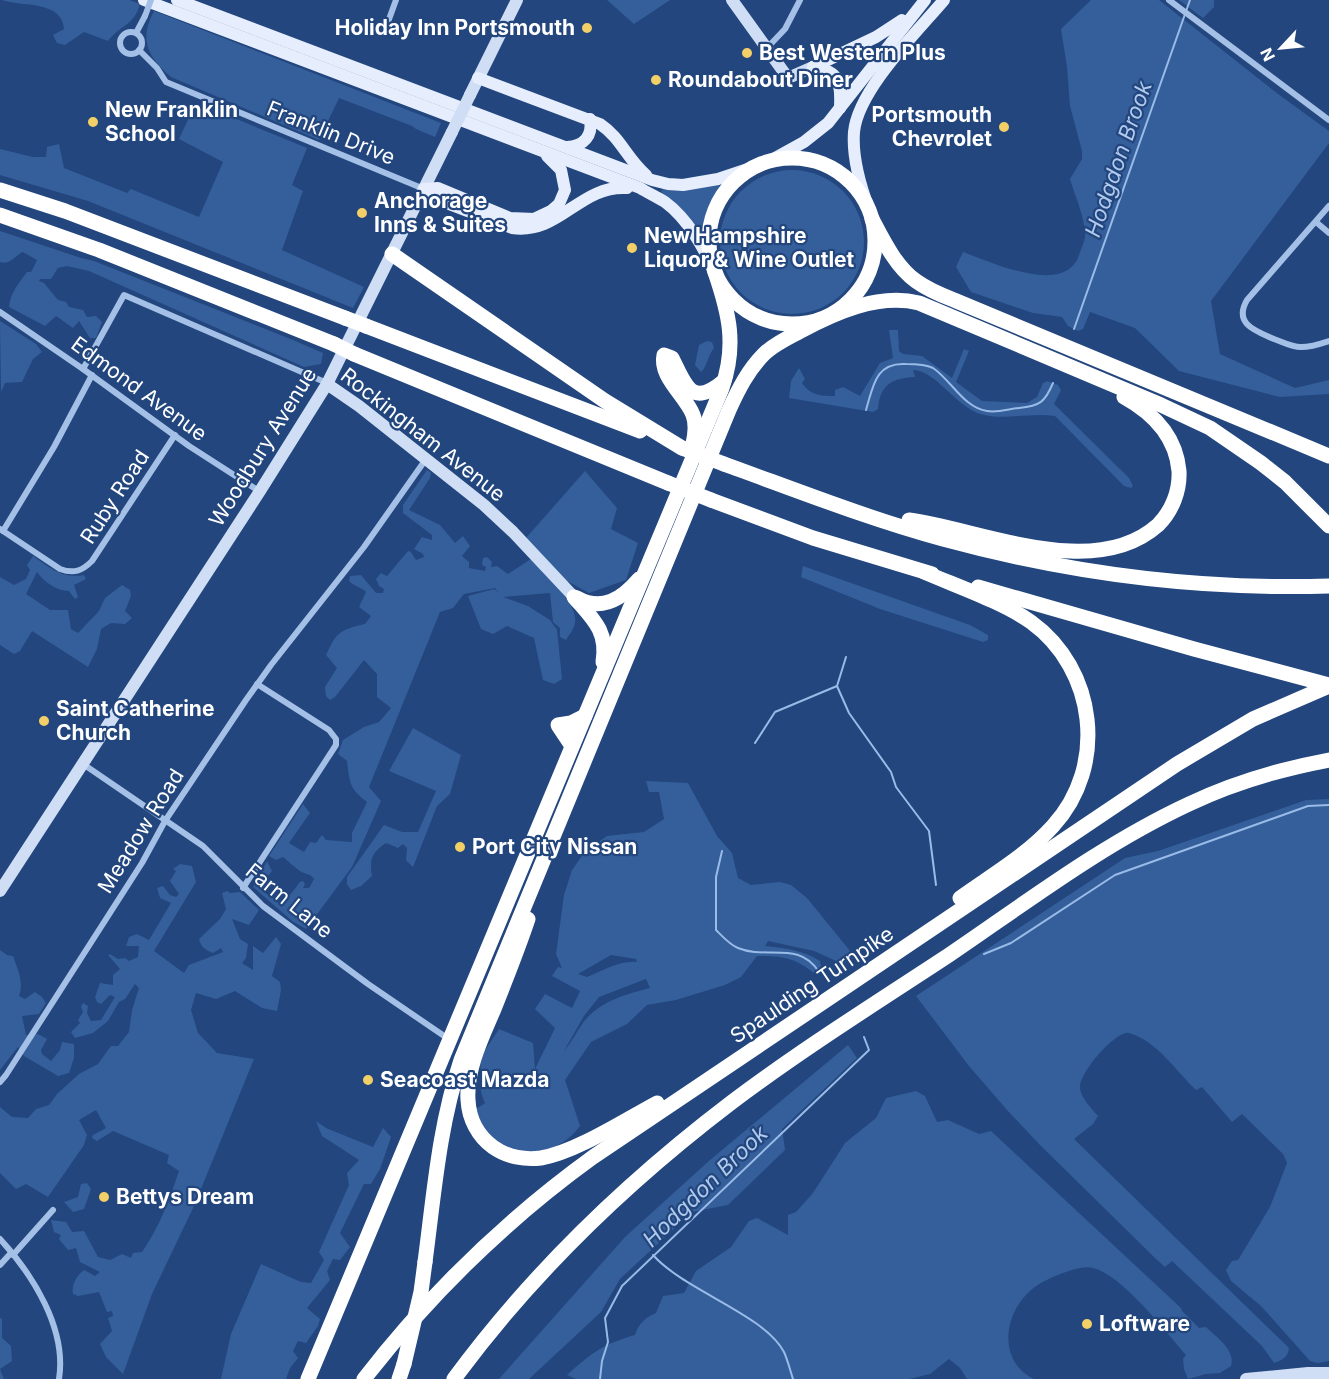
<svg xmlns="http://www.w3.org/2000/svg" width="1329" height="1379" viewBox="0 0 1329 1379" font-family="Inter,sans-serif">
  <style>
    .green { fill: #355f9b; fill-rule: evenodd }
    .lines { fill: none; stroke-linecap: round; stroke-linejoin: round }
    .stream { stroke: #99bbe7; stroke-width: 2 }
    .street { stroke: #a5c0e6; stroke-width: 6 }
    .secondary { stroke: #cfdef5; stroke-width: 12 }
    .primary { stroke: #e6eefd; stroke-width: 12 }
    .highway { stroke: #fff; stroke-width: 15 }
    .street-bridge { stroke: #a5c0e6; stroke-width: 6 }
    .secondary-bridge { stroke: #cfdef5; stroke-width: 12 }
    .highway-bridge { stroke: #fff; stroke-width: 15 }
    .poi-dot { fill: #f2cf67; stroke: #22467d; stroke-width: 2 }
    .labels { text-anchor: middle; stroke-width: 4.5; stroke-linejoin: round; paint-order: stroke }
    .poi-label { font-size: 21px; font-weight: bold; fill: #fff; stroke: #22467d; text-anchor: start }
    .street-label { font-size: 21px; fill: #fff; stroke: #22467d }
    .water-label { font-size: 22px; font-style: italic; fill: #b0caee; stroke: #22467d }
  </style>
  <rect width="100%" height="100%" fill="#22467d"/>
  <!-- green -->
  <g class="green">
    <path d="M2 0H129L140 4C134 26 120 25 108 41L84 32 65 45 57 43 53 35 64 29C62 0 22 7 2 0Z"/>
    <polygon points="607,0 670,0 634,24"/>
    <path d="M1091 0H1159L1278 94 1329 131V143L1211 301 1220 354 1295 388 1329 380V394L1280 397 1179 371 1135 328 1090 312 1083 329 1078 331 1068 326 1062 317 1033 313 971 292 956 267 963 252C991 262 1065 297 1079 255 1081 248 1086 240 1085 233 1084 215 1075 196 1070 179L1082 159V151L1070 106 1067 67 1061 29Z"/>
    <polygon points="1179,0 1214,0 1214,7 1203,18"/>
    <path d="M154 11 441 123 435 137 416 129 412 126 339 98 319 140 171 77C147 57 139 39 154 11Z"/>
    <polygon points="200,104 307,148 292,185 303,191 282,250 364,287 353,308 88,201 0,175 0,149 33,157 46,157 47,147 59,144 64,168 127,193 131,189 199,217 223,162 179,139 193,109"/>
    <circle cx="792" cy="242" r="72"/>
    <polygon points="714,184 719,185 720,188 707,210 701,234 683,210 661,192 663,188"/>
    <path d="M0 231 81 258 94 261 293 340 323 353 321 364 304 367 89 271 67 266 58 268 51 279H40L39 281 44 283 58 300 66 302 69 307 83 310 87 317 96 316 102 322 96 338H90L79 321 73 328 56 316 45 326 9 307C10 293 19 283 27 272H31L37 260 23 252C14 256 11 265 0 262Z"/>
    <polygon points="0,321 36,344 42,352 33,359 22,382 5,383 1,392"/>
    <path d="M889 330H898L899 351 903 354 922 356 952 378 964 349 969 351 956 382 982 401 1027 403 1037 397 1043 383 1047 381 1058 385 1061 390 1054 404 1129 478 1133 486 1131 488 1124 486 1055 416C1031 412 1004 421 980 414 957 407 935 370 913 370L915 377C893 378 880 384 878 409L873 412 789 398 791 381 799 368 805 379 802 383C810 395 820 396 835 396V390L843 387 860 396 880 363 893 358Z"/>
    <path d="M707 341 712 342 714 348C708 355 706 369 701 372L695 365 699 345Z"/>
    <path d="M427 470 431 473 430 478 409 510 440 525 455 543 463 536 470 546 462 556 469 562V568L485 571 486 567 482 565 483 558 487 557 492 562 491 567 497 566 508 574 531 559C544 573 579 604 575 623 574 629 569 635 566 640L560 637V628L553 622 550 593 503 597 528 606 550 620 557 630 562 679 554 684 543 680 534 638 507 626 493 634 481 629 468 596 494 589 498 592 495 588 464 594 453 608 440 612 369 787 381 801 352 867 306 929 292 921 253 887 267 861 272 871 261 885V890L282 905 300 882 303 881 305 884 303 888H309L314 879C310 873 306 875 300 871 294 867 288 861 283 857L276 860 269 856 303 804 310 813 289 843 304 852 310 842 316 843 322 835 326 840 352 842V833L367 802C349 788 350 784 347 761L338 754 343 740 364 727 379 722 391 708 377 697V674L364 660 335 697 330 700 326 696 325 687 337 668 326 655C337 632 339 630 365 624L371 616 359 607 366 592C361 587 354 586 349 581L350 576 361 575 376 593H383L384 589 379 586 376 579 381 573 387 576 408 551 411 552 416 560 424 557 423 554 414 549 422 537 432 540V535L403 513V505Z"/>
    <polygon points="585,471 617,508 611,529 638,543 626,580 589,593 562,578 526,538"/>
    <path d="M33 556C50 568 62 579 84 575L86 579 74 585 78 597 75 599 69 591C57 591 44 582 37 572L26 594 50 610H68L71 629 78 633 99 611 105 598 122 585 130 590 131 596 125 611 132 618 125 624 111 623 101 629 97 649 88 667 32 631 20 651 14 654 0 645V577L14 585 26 579 30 570 27 565Z"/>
    <polygon points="803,566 970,625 988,635 988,640 983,642 880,609 801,577"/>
    <path d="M413 728 461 755 450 794 437 806 413 867 406 860 407 848 403 844 398 848 386 843C372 852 369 860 372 876L361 886 351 890 347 884V877L384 825 402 832H418L436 791 389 771Z"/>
    <path d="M646 781 688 783 717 836 732 853 738 878 751 885 780 882 791 885 807 898 855 957 843 964 814 951 768 941 765 946C785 948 803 950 820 961L822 971 815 974C796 958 783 956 757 956L741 977 725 985 676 1000 647 1005 627 1024 591 1042 565 1080 580 1126C557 1158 506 1164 483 1127 480 1122 479 1115 476 1109L485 1103C477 1086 482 1076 480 1058L499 1029 533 1043 535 1069 555 1028 535 1009 545 994 572 1008 580 991 552 976 558 967 562 968 556 954 564 895 572 870 586 850 607 836 644 832 664 819 659 792H649ZM611 955 636 959 637 962C621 960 602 971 587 977L578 974ZM646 979 650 988C627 994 603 1000 586 1019 578 1028 573 1041 564 1051L584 1016 599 997Z"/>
    <path d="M1329 799V1361L1318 1363 1310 1361 1261 1306 1231 1281 1226 1270 1232 1261 1238 1260 1270 1207 1287 1163 1283 1154 1242 1114 1232 1122 1202 1087 1196 1090C1176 1071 1157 1041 1129 1033 1116 1030 1077 1075 1080 1089 1082 1099 1091 1108 1098 1116L1093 1124 1074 1139 1289 1348C1288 1357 1283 1360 1274 1363L1262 1346 1172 1261 1165 1267 1156 1259 1039 1144 1007 1110 969 1066 916 996 1125 858 1158 851 1306 800Z"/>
    <path d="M180 864 192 866 196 882 154 951 184 973 189 965 223 952 221 948 213 953C205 950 201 947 199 939L220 919 226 909 222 893 227 891 230 893 240 892 259 910 249 925 232 919 240 939 248 944 246 958 242 963 253 970V946L263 953 276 937 281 944 272 976 280 982 281 990 277 1011 262 1008 235 991 216 999 196 993 191 1010 198 1033 217 1053 254 1059 194 1206 152 1294 123 1374 106 1357 100 1344 112 1331 108 1318 113 1316 112 1311 107 1312 99 1292 78 1296 73 1294C71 1285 77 1275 84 1270L95 1276 100 1272 80 1262 76 1248 68 1250 59 1239 61 1235 54 1232 51 1220 66 1222 72 1232 84 1231 98 1257 110 1260 122 1254 131 1258 133 1253 142 1252C159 1228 170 1198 179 1171L167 1163 169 1155 113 1131 97 1141 92 1138 93 1135 106 1128 96 1110 79 1120 87 1135 84 1145 48 1197 26 1184 16 1189 0 1173V1107L12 1117 28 1118 36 1109 49 1105 57 1094 79 1074 98 1064 111 1046H118L129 1032 132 1010 139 988 135 984 125 999 119 1002 108 1021 93 1033 75 1038 71 1032 80 1023 78 1020 83 1012 81 1007 83 1003 88 1006 87 1013 91 1021 101 1020 115 997 110 995 101 1004 97 1002 95 997 100 983 113 985V975L120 969 108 955 110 954 118 959 125 958 129 961 138 957 139 946H126L129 937 137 934 149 940 171 903 160 898 157 888 163 886 170 895 176 897 179 894 170 881 176 871 173 869Z"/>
    <path d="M0 950 7 955 13 956C18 970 24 982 19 996L25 999 35 992 42 997 46 1003 39 1014 22 1016 26 1035 38 1034 47 1039 41 1050 42 1054 51 1061 60 1050 62 1042 74 1044V1058L69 1073 58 1076 24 1056 18 1047 0 1070Z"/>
    <polygon points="848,1045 857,1058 782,1129 785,1150 728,1205 692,1212 620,1279 601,1312 529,1379 499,1379 625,1237 710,1160"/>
    <path d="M916 1091 925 1096 937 1122 948 1120 979 1134 991 1131 1181 1308 1182 1311 1199 1328 1206 1327C1216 1337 1236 1350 1231 1366L1220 1373 1206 1374 1188 1379 1184 1369 1183 1359 1186 1355C1166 1332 1122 1275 1093 1268 1085 1266 1074 1269 1066 1272 1054 1276 1040 1282 1030 1291 1003 1315 998 1362 1034 1379H967L960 1368 949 1359 930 1374 909 1379H576L567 1375C593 1352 601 1345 635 1335 638 1324 646 1317 656 1313L663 1296 684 1293 696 1271 731 1247 749 1221 757 1218 788 1235V1215L796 1212 813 1193 845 1143 876 1118 886 1098Z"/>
    <polygon points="316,1121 326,1128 373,1147 383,1128 391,1137 380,1169 371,1184 364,1184 340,1233 350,1247 340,1260 333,1259 327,1271 330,1280 307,1308 320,1319 318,1326 306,1343 298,1341 293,1351 298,1358 290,1368 286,1379 221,1379 231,1334 261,1264 301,1282 311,1283 324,1260 319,1252 349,1185 347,1173 359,1160 322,1136"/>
    <polygon points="87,1183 91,1189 84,1209 73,1212 64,1202 78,1197 81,1184"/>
    <polygon points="0,1318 2,1319 2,1338 11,1346 12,1361 0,1369 4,1379 0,1379"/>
  </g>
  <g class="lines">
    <!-- stream -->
    <g class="stream">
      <polyline points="1074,329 1190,0"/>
      <path d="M866 410C873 387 875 362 906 364 914 364 925 364 933 368 951 380 964 408 987 411 997 413 1009 409 1019 408 1040 406 1045 402 1053 383"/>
      <polyline points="837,686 849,713 891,772 896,787 929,831 936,885"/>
      <polyline points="755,743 775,712 837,686 846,657"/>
      <path d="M722 851 716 877V930C722 936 730 945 738 948 766 960 799 940 819 972"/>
      <polyline points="984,954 1011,943 1115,875 1308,806 1329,805"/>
      <path d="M653 1255C685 1291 764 1314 784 1352 788 1361 790 1370 793 1379"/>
      <polyline points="600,1379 602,1361 608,1342 605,1318 622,1286 869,1050 864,1037"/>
    </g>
    <!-- street -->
    <g class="street">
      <polyline points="1169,0 1329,120"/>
      <circle cx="131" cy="43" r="11"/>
      <polyline points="136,33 145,16"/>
      <polyline points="384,33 396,0"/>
      <polyline points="767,48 785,29 800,0"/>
      <polyline points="139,50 157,68 166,82 424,189"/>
      <path d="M1329 206 1247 300C1233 324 1256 331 1274 339 1283 342 1291 347 1301 347 1311 347 1320 344 1329 341"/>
      <polyline points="1316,222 1329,233"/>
      <polyline points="0,312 83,369 189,446 259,491"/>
      <polyline points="83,369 124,295 327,383"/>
      <path d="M0 529 60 569C74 574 82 571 92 561L175 435"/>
      <polyline points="3,531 54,447 92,375"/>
      <polyline points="83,764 203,846 263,906 368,984 450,1040"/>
      <polyline points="243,888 336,745 336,739 329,730 257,684"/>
      <polyline points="0,1082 6,1075 142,863 165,821 246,700 271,665 364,547 426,459"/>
      <path d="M0 1239C33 1275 67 1329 59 1379"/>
      <polyline points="13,1255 53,1210"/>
      <polyline points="0,1265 11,1253"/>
    </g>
    <!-- secondary -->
    <g class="secondary">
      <polyline points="732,0 788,78 813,67"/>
      <polyline points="470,95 517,0"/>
      <polyline points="327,384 359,406 484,505 513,532 574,597"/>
      <polyline points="0,891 260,491 327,384 452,132"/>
      <polyline points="1246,1379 1308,1373 1329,1373"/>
    </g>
    <!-- primary -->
    <g class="primary">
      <path d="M144 0 640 188C648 193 657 197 665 202 688 219 703 247 715 272"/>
      <polyline points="177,0 652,180 668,184 683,185 718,179 766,163 804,142 828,123 925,0"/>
      <polyline points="813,67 876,37 902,20"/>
      <path d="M813 67C841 71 841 84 840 108"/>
      <path d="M478 78 600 124C621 138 627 159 646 175"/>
      <path d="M567 147C584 146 593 136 590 119"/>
      <path d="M424 189 433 198 512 228C560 235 579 185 627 188"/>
      <polyline points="424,189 438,188 510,218 534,219 551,211 559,204 565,190 561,170 547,156"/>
      <path d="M869 209C860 185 852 158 854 132 858 90 916 33 944 0"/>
    </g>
    <!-- highway -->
    <g class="highway">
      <circle cx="792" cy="241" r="83"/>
      <polyline points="0,190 65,211 345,318"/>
      <polyline points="0,215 99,250 334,344"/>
      <path d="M872 219C883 240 896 267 916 281 927 289 941 295 954 300L1329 456"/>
      <polyline points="392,254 605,401 682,448"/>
      <polyline points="366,326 640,431"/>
      <polyline points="354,354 668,483"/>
      <path d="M693 444C695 435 697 425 693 415 686 396 659 377 664 355L672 358C686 386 691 408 724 381"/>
      <path d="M724 464C796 490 869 519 943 539 1068 573 1199 590 1329 586"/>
      <polyline points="711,500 813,538 932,574"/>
      <path d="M909 520C982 530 1094 582 1158 525 1172 511 1180 491 1179 471 1176 436 1153 413 1124 397"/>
      <path d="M924 572C956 586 1003 602 1031 622 1096 669 1108 766 1053 826 1027 855 992 875 960 898"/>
      <polyline points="978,587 1194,649 1329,685"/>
      <path d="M574 597C593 619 608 631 603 662"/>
      <path d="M577 598C602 612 622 599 639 579"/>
      <polyline points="572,746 558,725 571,723 585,716"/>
      <path d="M528 919C518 949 506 979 494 1009 482 1037 466 1069 468 1100 469 1119 478 1136 493 1147 507 1157 525 1160 541 1158 576 1152 625 1120 657 1103"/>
      <path d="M425 1262C434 1194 439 1126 461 1060L729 410C738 390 748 370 764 354 773 345 787 338 799 332 834 313 878 293 919 303L1161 405 1210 428 1261 463 1285 482 1329 526"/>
      <path d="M308 1379 722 388C737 345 729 313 715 272"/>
      <path d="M364 1379C430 1294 506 1220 593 1157L1177 764 1253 719 1329 686"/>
      <polyline points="399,1379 404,1364"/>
      <path d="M454 1379C532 1273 628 1181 732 1102 801 1050 876 1003 949 955 1027 902 1103 844 1189 804 1233 783 1281 769 1329 760"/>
    </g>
    <!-- street-bridge -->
    <polyline class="street-bridge" points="145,16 151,0"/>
    <!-- secondary-bridge -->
    <polyline class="secondary-bridge" points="452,132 470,95"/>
    <!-- highway-bridge -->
    <g class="highway-bridge">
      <polyline points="345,318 366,326"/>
      <polyline points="334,344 354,354"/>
      <polyline points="682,448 724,464"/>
      <polyline points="668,483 711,500"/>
      <polyline points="404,1364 421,1292 425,1262"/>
    </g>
  </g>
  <!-- markers -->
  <g class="poi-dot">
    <circle cx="587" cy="28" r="6"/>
    <circle cx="747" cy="53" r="6"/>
    <circle cx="656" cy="80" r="6"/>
    <circle cx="93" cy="122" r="6"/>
    <circle cx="1004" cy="127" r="6"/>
    <circle cx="362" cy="213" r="6"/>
    <circle cx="632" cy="248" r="6"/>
    <circle cx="44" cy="721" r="6"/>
    <circle cx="460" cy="847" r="6"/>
    <circle cx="368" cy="1080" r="6"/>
    <circle cx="104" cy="1197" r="6"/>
    <circle cx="1087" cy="1324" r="6"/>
  </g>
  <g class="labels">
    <!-- poi labels -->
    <g class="poi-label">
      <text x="575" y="35" text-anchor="end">Holiday Inn Portsmouth</text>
      <text x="759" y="60">Best Western Plus</text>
      <text x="668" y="87">Roundabout Diner</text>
      <text x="105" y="117">New Franklin<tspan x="105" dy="24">School</tspan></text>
      <text x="992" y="122" text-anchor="end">Portsmouth<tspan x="992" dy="24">Chevrolet</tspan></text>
      <text x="374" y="208">Anchorage<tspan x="374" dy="24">Inns &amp; Suites</tspan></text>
      <text x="644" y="243">New Hampshire<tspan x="644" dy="24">Liquor &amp; Wine Outlet</tspan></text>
      <text x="56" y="716">Saint Catherine<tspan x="56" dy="24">Church</tspan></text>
      <text x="472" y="854">Port City Nissan</text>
      <text x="380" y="1087">Seacoast Mazda</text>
      <text x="116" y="1204">Bettys Dream</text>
      <text x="1099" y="1331">Loftware</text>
    </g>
    <!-- street labels -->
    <g class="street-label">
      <text transform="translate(331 133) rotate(22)" y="7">Franklin Drive</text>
      <text transform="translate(139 389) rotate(36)" y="7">Edmond Avenue</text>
      <text transform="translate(423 435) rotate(38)" y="7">Rockingham Avenue</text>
      <text transform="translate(263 447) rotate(-58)" y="7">Woodbury Avenue</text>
      <text transform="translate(115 497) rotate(-57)" y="7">Ruby Road</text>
      <text transform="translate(141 831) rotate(-58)" y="7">Meadow Road</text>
      <text transform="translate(289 901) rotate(39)" y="7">Farm Lane</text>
      <text transform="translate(812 985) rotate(-34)" y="7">Spaulding Turnpike</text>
    </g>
    <!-- water labels -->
    <g class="water-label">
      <text transform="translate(1118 159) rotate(-71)" y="8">Hodgdon Brook</text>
      <text transform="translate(705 1186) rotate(-44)" y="8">Hodgdon Brook</text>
    </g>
  </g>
  <!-- north arrow -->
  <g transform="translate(1281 48) rotate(244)" stroke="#22467d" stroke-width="4.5" paint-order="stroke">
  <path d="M0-4.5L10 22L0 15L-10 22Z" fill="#ffffff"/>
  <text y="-9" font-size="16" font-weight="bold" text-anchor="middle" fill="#ffffff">N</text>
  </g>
</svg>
